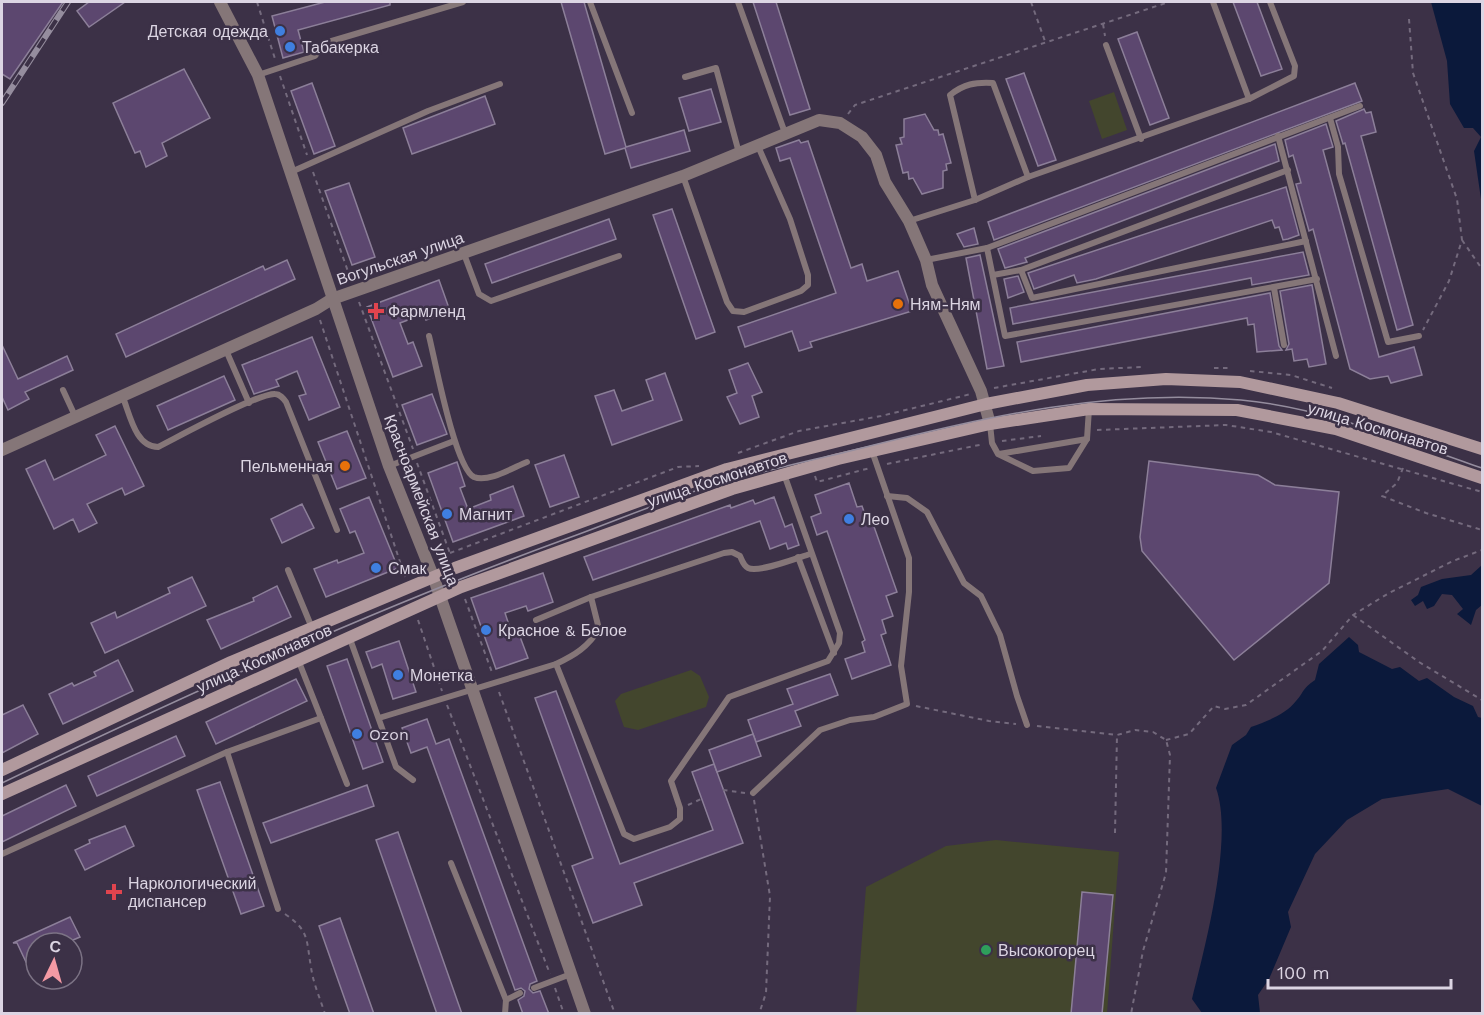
<svg xmlns="http://www.w3.org/2000/svg" width="1484" height="1015" viewBox="0 0 1484 1015" font-family="'Work Sans',sans-serif">
  <style>
    .green { fill: #43462d }
    .water { fill: #0b193b }
    .building { fill: #5c476f; stroke: #8c7f99; stroke-width: 1.5 }
    .lines { fill: none; stroke-linecap: round; stroke-linejoin: round }
    .path { stroke: #746a7d; stroke-width: 2; stroke-dasharray: 4.5 4.5; stroke-linecap: butt }
    .service { stroke: #857678; stroke-width: 6 }
    .minor { stroke: #857678; stroke-width: 12 }
    .tertiary { stroke: #857678; stroke-width: 12 }
    .secondary { stroke: #b1999d; stroke-width: 12 }
    .tram { stroke: #958d9e; stroke-width: 1.5 }
    .rail-casing { stroke: #958d9e; stroke-width: 6 }
    .rail { stroke: #3c3147; stroke-width: 4; stroke-dasharray: 11; stroke-linecap: butt }
    .shop-dot { fill: #3f7fe0; stroke: #3c3147; stroke-width: 2 }
    .food-dot { fill: #e8710a; stroke: #3c3147; stroke-width: 2 }
    .health-dot { fill: #e0444e; stroke: #3c3147; stroke-width: 2 }
    .leisure-dot { fill: #2e9e5b; stroke: #3c3147; stroke-width: 2 }
    .labels { text-anchor: middle; stroke-width: 5; stroke-linejoin: round; paint-order: stroke }
    .poi-label { font-size: 16px; fill: #dcd5e3; stroke: #3c3147; text-anchor: start }
    .street-label { font-size: 16px; fill: #dcd5e3; stroke: #3c3147 }
  </style>
  <rect width="100%" height="100%" fill="#3c3147"/>
  <!-- green -->
  <g class="green">
    <polygon points="1114,92 1127,130 1102,139 1089,101"/>
    <polygon points="691,670 700,676 709,697 706,707 638,730 624,727 615,701 621,694"/>
    <polygon points="996,840 1119,852 1107,1013 856,1014 866,887 946,846"/>
  </g>
  <!-- water -->
  <g class="water">
    <polygon points="1431,2 1482,2 1482,206 1474,151 1481,137 1473,128 1464,128 1450,104 1447,61"/>
    <polygon points="1482,565 1482,605 1476,610 1471,625 1457,614 1463,609 1452,595 1442,594 1434,606 1427,609 1423,601 1415,606 1411,600 1418,595 1421,587 1442,579 1471,575"/>
    <path d="M1349 637 1358 645 1359 652 1392 669 1400 667 1419 681 1427 678 1454 697 1473 706 1478 717 1482 718V806L1448 789 1382 799 1347 820 1315 854 1288 912 1291 927 1269 979 1258 995 1260 1013H1202L1192 999C1205 947 1234 838 1216 788L1232 745 1246 735 1251 727C1267 721 1285 715 1296 701 1305 691 1301 690 1315 680L1319 664Z"/>
  </g>
  <!-- building -->
  <g class="building">
    <polygon points="2,2 63,2 10,79 2,74"/>
    <polygon points="89,2 125,2 89,27 77,11"/>
    <polygon points="325,2 390,2 390,5 298,30 304,52 283,58 272,16"/>
    <polygon points="561,2 584,2 626,147 684,130 690,151 631,168 625,148 605,154"/>
    <polygon points="753,2 776,2 810,109 790,115"/>
    <polygon points="1233,2 1257,2 1282,69 1261,76"/>
    <polygon points="1137,32 1169,118 1150,125 1118,39"/>
    <polygon points="184,69 210,118 162,143 167,156 146,167 140,151 135,153 113,103"/>
    <polygon points="1024,73 1056,160 1038,166 1006,79"/>
    <polygon points="312,83 335,146 314,154 291,91"/>
    <polygon points="1355,83 1362,101 994,240 988,222"/>
    <polygon points="711,89 721,122 689,131 679,98"/>
    <polygon points="485,96 495,124 412,154 403,128"/>
    <polygon points="1364,109 1366,113 1371,112 1376,132 1361,136 1413,325 1397,330 1345,143 1343,144 1336,121"/>
    <polygon points="925,114 934,130 938,130 939,135 943,134 951,163 946,164 947,170 943,171 943,188 922,194 913,178 909,179 908,172 903,173 896,145 902,144 900,138 904,137 904,119"/>
    <polygon points="1326,124 1333,147 1323,150 1379,357 1414,347 1422,375 1391,383 1388,376 1370,379 1350,369 1313,229 1309,231 1296,184 1301,183 1293,155 1289,157 1285,140"/>
    <polygon points="799,140 801,143 808,141 851,268 862,264 867,281 898,271 912,311 810,342 812,347 799,351 792,331 745,347 738,327 836,293 790,158 780,161 776,148"/>
    <polygon points="1275,144 1279,161 1025,258 1027,262 1005,268 998,249"/>
    <polygon points="349,183 375,257 352,265 325,191"/>
    <polygon points="1286,187 1299,235 1288,239 1283,240 1279,227 1275,228 1272,220 1096,279 1077,283 1074,275 1034,289 1028,273"/>
    <polygon points="672,209 715,332 696,339 653,215"/>
    <polygon points="609,219 616,239 492,283 485,264"/>
    <polygon points="974,228 978,244 964,247 957,234"/>
    <polygon points="1303,252 1309,275 1252,285 1251,278 1013,324 1010,308"/>
    <polygon points="980,255 1004,366 987,369 966,258"/>
    <polygon points="287,260 295,279 126,357 116,334 263,266 265,270"/>
    <polygon points="1018,276 1024,292 1008,298 1004,279"/>
    <polygon points="439,280 450,311 426,320 424,314 400,323 408,344 413,342 422,366 393,377 367,307"/>
    <polygon points="1312,285 1326,364 1309,367 1307,359 1294,361 1292,349 1286,350 1289,344 1280,291"/>
    <polygon points="1270,293 1279,346 1282,350 1257,352 1254,324 1248,325 1247,318 1021,362 1017,342"/>
    <polygon points="312,337 340,407 309,420 299,396 306,394 297,371 276,380 279,386 254,394 242,365"/>
    <polygon points="2,345 18,379 67,356 73,370 25,392 29,399 8,410 2,397"/>
    <polygon points="748,363 762,392 752,396 759,417 740,424 727,397 737,393 729,370"/>
    <polygon points="665,373 682,420 612,445 595,396 614,390 622,411 653,400 646,380"/>
    <polygon points="224,376 235,400 168,430 157,406"/>
    <polygon points="432,394 447,434 417,445 402,405"/>
    <polygon points="115,426 144,486 125,495 122,488 87,504 97,523 79,532 73,519 54,529 26,469 45,460 54,480 106,455 96,435"/>
    <polygon points="347,431 366,478 337,489 318,442"/>
    <polygon points="564,455 579,497 550,507 535,465"/>
    <polygon points="1149,461 1258,475 1275,485 1339,492 1329,583 1234,660 1142,551 1140,537"/>
    <polygon points="457,462 465,486 460,488 468,509 491,500 490,495 513,486 524,516 453,542 428,473"/>
    <polygon points="849,483 857,507 862,506 867,520 871,518 897,592 886,596 893,616 882,620 886,633 881,635 891,665 852,679 845,659 865,652 862,642 865,640 827,531 817,535 811,517 821,513 815,495"/>
    <polygon points="369,497 398,568 326,597 314,569 337,560 338,563 364,553 355,531 350,533 340,509"/>
    <polygon points="774,497 785,527 792,524 799,545 788,549 786,543 770,549 760,521 593,580 584,557 730,505 731,508 753,500 755,504"/>
    <polygon points="302,504 314,528 282,543 271,519"/>
    <polygon points="543,573 553,602 528,611 526,606 505,613 513,637 519,634 528,658 496,669 471,598"/>
    <polygon points="192,577 206,606 105,653 91,623 115,612 117,618 170,593 168,588"/>
    <polygon points="277,586 291,617 221,649 207,620 254,601 253,598"/>
    <polygon points="399,641 416,692 393,699 382,664 372,668 366,652"/>
    <polygon points="347,659 383,762 363,769 327,666"/>
    <polygon points="118,660 133,691 63,724 49,694 72,683 74,686 96,676 94,672"/>
    <polygon points="830,674 838,695 795,711 801,726 756,742 748,720 793,704 787,689"/>
    <polygon points="296,679 307,701 216,744 206,722"/>
    <polygon points="556,691 620,864 713,830 692,772 714,764 743,843 634,883 642,905 593,923 572,866 593,858 535,698"/>
    <polygon points="23,705 38,734 2,753 2,715"/>
    <polygon points="427,719 436,744 449,739 537,981 530,984 529,989 533,993 540,991 549,1014 523,1014 518,1000 524,996 525,991 521,988 515,990 427,747 411,753 402,728"/>
    <polygon points="753,734 761,756 717,772 709,750"/>
    <polygon points="176,736 185,756 97,796 88,776"/>
    <polygon points="220,782 264,906 241,914 197,790"/>
    <polygon points="66,785 76,806 2,842 2,816"/>
    <polygon points="367,785 374,806 271,843 263,823"/>
    <polygon points="125,826 134,846 85,870 75,850 90,843 89,840"/>
    <polygon points="398,832 462,1014 437,1014 376,840"/>
    <polygon points="1082,892 1113,895 1102,1014 1071,1014"/>
    <polygon points="70,917 80,937 66,943 36,943 36,957 26,962 17,943 13,943"/>
    <polygon points="340,918 374,1014 350,1014 319,926"/>
  </g>
  <g class="lines">
    <!-- path -->
    <g class="path">
      <polyline points="257,2 276,62"/>
      <polyline points="1031,2 1046,44"/>
      <polyline points="1409,19 1413,73 1457,199 1462,240 1449,281 1423,330"/>
      <polyline points="1103,24 1105,36"/>
      <polyline points="280,76 307,155"/>
      <polyline points="848,114 855,105 1169,2"/>
      <polyline points="313,172 351,280"/>
      <polyline points="1462,240 1482,269"/>
      <polyline points="359,302 413,449"/>
      <polyline points="320,320 405,577"/>
      <polyline points="1214,368 1229,368"/>
      <polyline points="1250,371 1291,375 1332,388"/>
      <polyline points="994,388 1099,369 1142,367"/>
      <polyline points="1097,430 1226,425 1271,432 1482,492"/>
      <polyline points="1002,441 1041,436"/>
      <polyline points="738,453 799,431 881,416 971,394"/>
      <polyline points="417,463 451,556"/>
      <polyline points="887,464 984,444"/>
      <polyline points="1403,468 1397,483 1382,496 1426,513 1482,530"/>
      <polyline points="815,476 817,482 870,468"/>
      <polyline points="450,553 678,467 699,466"/>
      <polyline points="465,599 493,675"/>
      <polyline points="1353,615 1419,662 1482,700"/>
      <polyline points="418,620 442,691"/>
      <polyline points="499,692 615,1014"/>
      <polyline points="447,705 550,974"/>
      <polyline points="916,706 989,721 1016,724"/>
      <polyline points="1037,726 1117,735 1135,730 1153,732 1166,740 1170,755 1166,873 1143,951 1131,1014"/>
      <polyline points="1166,740 1189,734 1214,706 1225,709 1246,705 1322,651 1353,615 1389,593 1453,561 1482,550"/>
      <polyline points="723,790 745,793"/>
      <polyline points="754,800 770,896 766,993 759,1014"/>
      <polyline points="688,805 701,799"/>
      <polyline points="1115,833 1117,735"/>
      <path d="M285 914C310 931 306 940 311 967 313 983 320 998 325 1014"/>
      <polyline points="555,988 564,1014"/>
    </g>
    <!-- service -->
    <g class="service">
      <polyline points="590,2 632,113"/>
      <polyline points="738,2 785,133"/>
      <polyline points="1213,2 1249,99"/>
      <polyline points="1106,45 1141,139"/>
      <polyline points="258,75 315,56 325,43 463,2"/>
      <polyline points="685,77 716,68 739,153"/>
      <polyline points="1330,118 1338,147 1339,174 1388,342 1419,336"/>
      <polyline points="1278,136 1336,356"/>
      <polyline points="291,172 428,111 500,84"/>
      <polyline points="683,176 727,302 733,311 744,312 801,291 808,285 808,275 790,219 758,146"/>
      <path d="M975 200 950 95C964 84 975 82 993 83L1028 177"/>
      <polyline points="909,221 975,200 1028,177 1249,99 1294,76 1295,66 1270,2"/>
      <polyline points="987,248 1005,336 1317,279"/>
      <polyline points="464,254 479,294 491,301 619,256"/>
      <polyline points="926,260 987,248 1360,106"/>
      <polyline points="1021,270 1032,298 1306,241"/>
      <polyline points="993,275 1021,270 1288,170"/>
      <polyline points="1274,288 1284,345"/>
      <path d="M429 336C435 360 455 468 474 477 488 483 514 467 527 462"/>
      <polyline points="225,348 249,403"/>
      <polyline points="63,390 75,416"/>
      <path d="M122 395C130 414 135 447 158 447 178 437 258 393 275 394 280 394 283 398 286 402L337 530"/>
      <polyline points="990,424 992,443 998,454 1033,471 1069,468 1087,439 1089,409"/>
      <polyline points="999,454 1087,439"/>
      <polyline points="389,466 454,441"/>
      <polyline points="887,496 907,498 927,512 964,583 981,596 1000,635 1017,696 1027,725"/>
      <polyline points="798,557 834,653"/>
      <polyline points="288,570 312,628"/>
      <path d="M536 620 591 597 724 553 732 552 740 556C742 560 743 565 748 568 759 573 797 558 810 554"/>
      <polyline points="350,639 396,767 413,780"/>
      <polyline points="299,662 347,784"/>
      <polyline points="556,664 624,834 634,839 670,827 680,819 680,808 671,781 729,697 828,661 839,643 840,633 784,474"/>
      <path d="M379 718 556 664C575 655 588 647 599 629L591 597"/>
      <polyline points="227,752 278,909"/>
      <polyline points="753,793 820,730 850,720 874,717 907,704 901,666 909,592 909,558 872,451"/>
      <polyline points="2,854 227,752 321,718"/>
      <polyline points="451,863 506,1000 505,1014"/>
      <polyline points="534,988 571,974"/>
      <polyline points="506,1000 520,993"/>
    </g>
    <!-- minor -->
    <polyline class="minor" points="2,450 316,309 332,299 683,176 819,120 840,123 862,137 876,155 885,182 909,221 926,260 932,285 981,391 990,424"/>
    <!-- tertiary -->
    <polyline class="tertiary" points="220,2 258,75 389,466 433,576 585,1014"/>
    <!-- secondary -->
    <g class="secondary">
      <polyline points="2,770 231,662 455,568 727,469 986,404 1087,385 1166,379 1240,382 1338,403 1482,449"/>
      <polyline points="2,794 461,587 732,489 838,459 990,424 1089,409 1237,410 1336,429 1482,478"/>
    </g>
    <!-- tram -->
    <path class="tram" d="M2 783C185 695 372 610 563 540 614 522 665 499 718 484 765 470 814 460 862 448 990 416 1109 388 1241 400 1325 408 1403 441 1482 468"/>
    <!-- rail casing -->
    <g class="rail-casing">
      <polyline id="rail" points="2,103 68,2"/>
    </g>
    <!-- rail -->
    <use href="#rail" class="rail"/>
  </g>
  <!-- markers -->
  <g class="shop-dot">
    <circle cx="280" cy="31" r="6"/>
    <circle cx="290" cy="47" r="6"/>
    <circle cx="447" cy="514" r="6"/>
    <circle cx="849" cy="519" r="6"/>
    <circle cx="376" cy="568" r="6"/>
    <circle cx="486" cy="630" r="6"/>
    <circle cx="398" cy="675" r="6"/>
    <circle cx="357" cy="734" r="6"/>
  </g>
  <g class="food-dot">
    <circle cx="898" cy="304" r="6"/>
    <circle cx="345" cy="466" r="6"/>
  </g>
  <g class="health-dot">
    <path d="M373 302h6v6h6v6h-6v6h-6v-6h-6v-6h6z"/>
    <path d="M111 883h6v6h6v6h-6v6h-6v-6h-6v-6h6z"/>
  </g>
  <circle class="leisure-dot" cx="986" cy="950" r="6"/>
  <g class="labels">
    <!-- poi labels -->
    <g class="poi-label">
      <text x="268" y="37" text-anchor="end">Детская одежда</text>
      <text x="302" y="53">Табакерка</text>
      <text x="910" y="310">Ням-Ням</text>
      <text x="388" y="317">Фармленд</text>
      <text x="333" y="472" text-anchor="end">Пельменная</text>
      <text x="459" y="520">Магнит</text>
      <text x="861" y="525">Лео</text>
      <text x="388" y="574">Смак</text>
      <text x="498" y="636">Красное &amp; Белое</text>
      <text x="410" y="681">Монетка</text>
      <text x="369" y="740">Ozon</text>
      <text x="128" y="889">Наркологический<tspan x="128" dy="18">диспансер</tspan></text>
      <text x="998" y="956">Высокогорец</text>
    </g>
    <!-- street labels -->
    <g class="street-label">
      <text transform="translate(400 258) rotate(-19)" y="6">Вогульская улица</text>
      <text transform="translate(1378 428) rotate(17)" y="6">улица Космонавтов</text>
      <text transform="translate(717 479) rotate(-18)" y="6">улица Космонавтов</text>
      <text transform="translate(422 500) rotate(69)" y="6">Красноармейская улица</text>
      <text transform="translate(264 658) rotate(-24)" y="6">улица Космонавтов</text>
    </g>
  </g>
  <!-- border -->
  <rect width="1484" height="1015" fill="none" stroke="#dcd5e3" stroke-width="6"/>
  <!-- north arrow -->
  <g transform="translate(54 961) rotate(5)"><circle r="28" fill="#3c3147" stroke="#7c7385" stroke-width="1.5"/>
  <path d="M0-4.5L10 22L0 15L-10 22Z" fill="#f49aa4"/>
  <text y="-9" font-size="16" font-weight="bold" text-anchor="middle" fill="#dcd5e3">С</text>
  </g>
  <!-- scale -->
  <path d="M1268 979v9h183v-9" fill="none" stroke="#dcd5e3" stroke-width="3"/>
  <text x="1277" y="979" font-size="18" fill="#dcd5e3" stroke="#3c3147" stroke-width="4.5" paint-order="stroke">100 m</text>
</svg>
